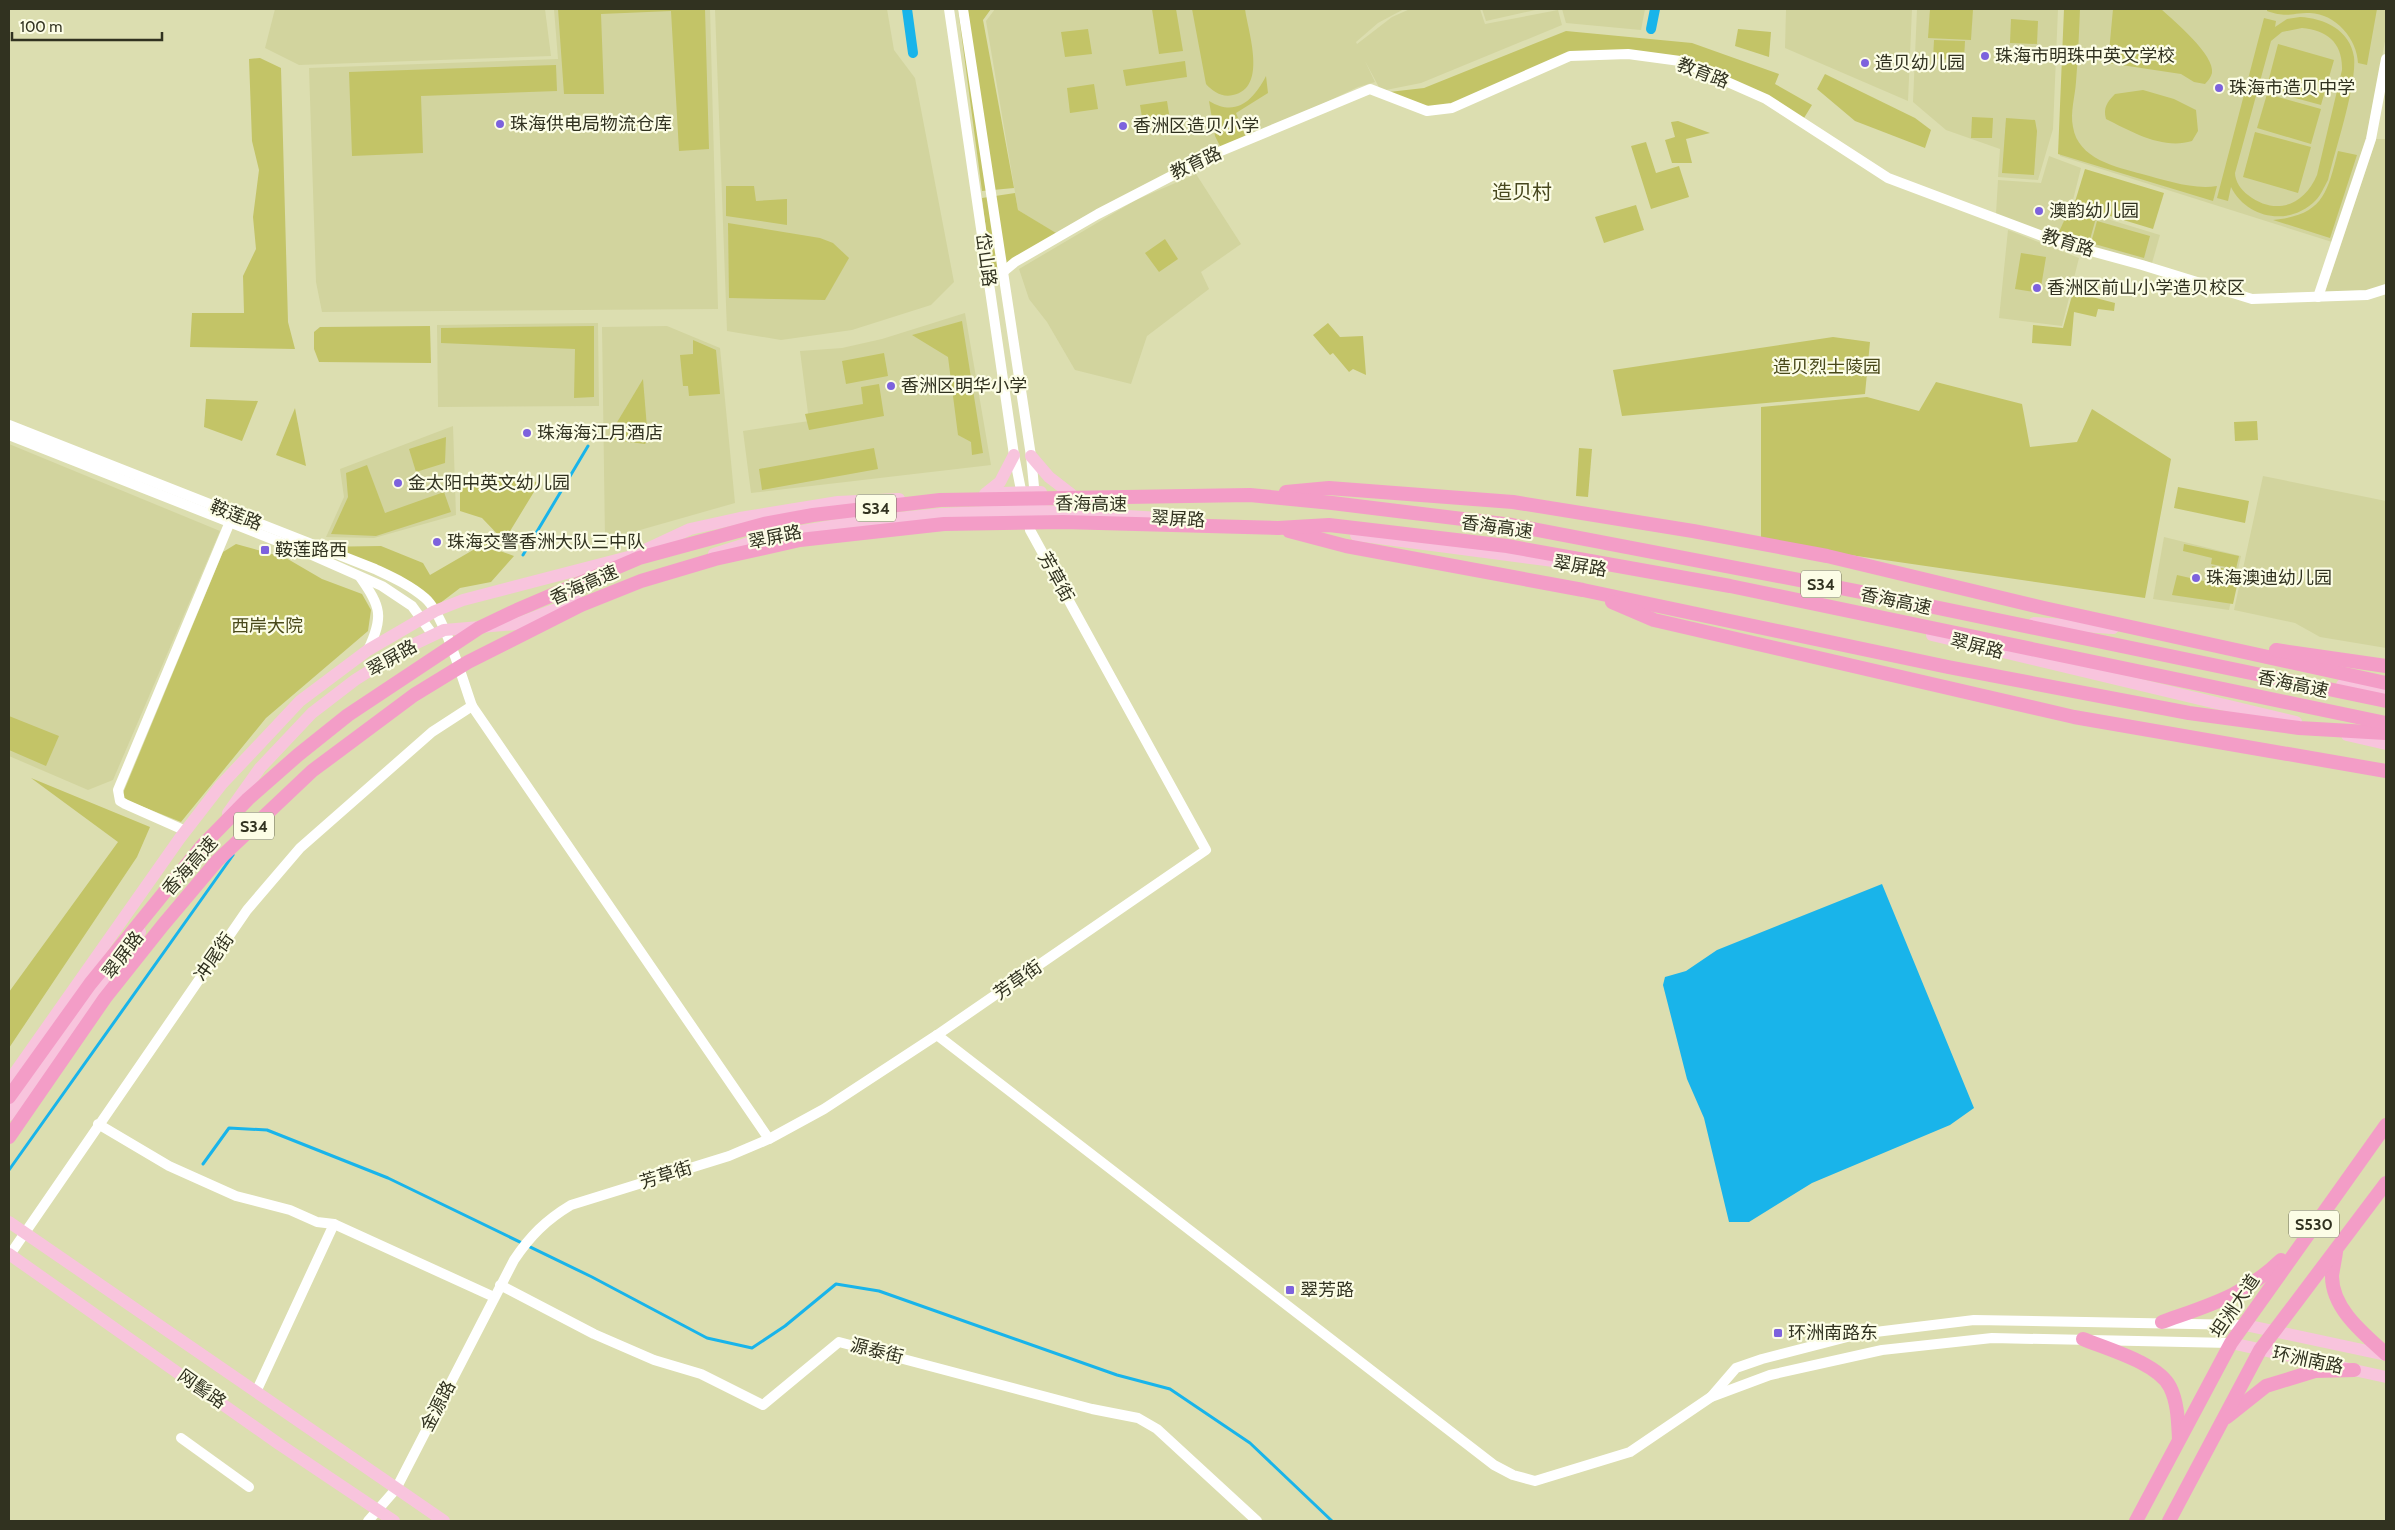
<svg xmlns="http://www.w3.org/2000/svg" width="2395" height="1530" viewBox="0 0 2395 1530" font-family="Cabin,'Noto Sans SC',sans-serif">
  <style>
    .built { fill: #d2d49e }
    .green { fill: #c3c467; fill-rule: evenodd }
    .water { fill: #19b4ea }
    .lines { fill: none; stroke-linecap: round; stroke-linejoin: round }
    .stream { stroke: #19b4ea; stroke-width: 3 }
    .canal { stroke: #19b4ea; stroke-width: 10 }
    .minor { stroke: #fff; stroke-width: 10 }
    .major { stroke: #f8c4dd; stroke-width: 12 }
    .highway { stroke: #f39dc7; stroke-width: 14 }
    .poi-dot { fill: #7d62dd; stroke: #fcfde6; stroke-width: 2 }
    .labels { text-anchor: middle; stroke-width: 4.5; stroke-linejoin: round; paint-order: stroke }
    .shield { fill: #fcfde6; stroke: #6e6f5b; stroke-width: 1 }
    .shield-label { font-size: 16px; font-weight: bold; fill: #313220 }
    .poi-label { font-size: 18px; fill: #313220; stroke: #fcfde6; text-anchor: start }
    .street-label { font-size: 18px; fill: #313220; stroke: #fcfde6 }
    .park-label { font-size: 18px; fill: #49491a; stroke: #fcfde6 }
    .quarter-label { font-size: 20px; fill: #47471e; stroke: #fcfde6 }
  </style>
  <rect width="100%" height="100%" fill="#dcdeb0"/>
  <!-- built -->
  <g class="built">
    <polygon points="275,9 545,9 551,56 299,65 265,48"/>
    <polygon points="554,9 710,9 718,309 322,312 316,282 309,68 558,59"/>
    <polygon points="715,9 887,9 894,50 915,78 954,282 931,305 852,330 781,340 727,331"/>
    <polygon points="995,9 1404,9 1378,23 1356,42 1357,44 1392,17 1410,9 1480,9 1485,24 1558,10 1562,25 1421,83 1381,91 1365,61 1375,82 1358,87 1247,140 1060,236 1018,210 986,21"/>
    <polygon points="1482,9 1540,9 1486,21"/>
    <polygon points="1562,9 1645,9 1641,30 1566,23"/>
    <polygon points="1786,9 1912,9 1908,101 1785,48"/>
    <polygon points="1917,9 2058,9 2053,129 2038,180 1998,177 2000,149 1946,130 1913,102"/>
    <polygon points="2066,9 2386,9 2386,36 2366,140 2332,242 2060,156"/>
    <polygon points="2376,139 2386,139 2386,285 2368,290 2325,292"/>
    <polygon points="2049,156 2081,168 2071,208 2160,235 2152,263 2059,238 1996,214 1998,180 2041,183"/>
    <polygon points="1196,174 1241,244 1201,272 1209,289 1147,336 1131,384 1075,370 1047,322 1029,299 1019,269 1136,200"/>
    <polygon points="2008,230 2079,258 2062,326 1999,318"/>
    <polygon points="965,313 991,465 751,493 743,431 809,421 800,351 842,348 882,339"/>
    <polygon points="598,323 599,406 438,407 437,325"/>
    <polygon points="667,326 720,348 735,503 605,540 602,327"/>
    <polygon points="453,426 456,515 374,538 326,537 344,497 340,469"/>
    <polygon points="9,444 220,531 113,780 88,790 9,756"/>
    <polygon points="2263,476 2386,501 2386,648 2320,637 2295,623 2234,610"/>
    <polygon points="2164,537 2241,556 2229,610 2153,599"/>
  </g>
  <!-- green -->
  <g class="green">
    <polygon points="558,9 705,9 709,149 679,151 671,11 601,14 604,94 564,94"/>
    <polygon points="958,9 991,9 983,20 1014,188 982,191"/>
    <polygon points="1152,9 1176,9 1183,51 1159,54"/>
    <path d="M1192 9H1245C1248 32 1268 88 1233 95 1223 98 1213 92 1206 84Z"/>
    <polygon points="1930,9 1973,9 1971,40 1928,38"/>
    <path d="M2064 9H2080C2079 33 2078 57 2076 82 2075 97 2070 112 2073 127 2078 159 2116 167 2142 174 2165 180 2193 190 2217 186L2213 201 2058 154Z"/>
    <path d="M2113 9H2161C2174 21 2215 55 2212 73 2211 77 2208 81 2205 84L2194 82 2181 74 2108 63Z"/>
    <path d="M2267 9H2377L2367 65 2358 63C2357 39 2336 14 2310 13 2291 13 2287 18 2267 11Z"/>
    <path d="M2300 17C2324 18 2350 30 2354 57 2357 85 2335 150 2328 180 2324 187 2321 195 2316 200 2290 227 2247 219 2231 187L2228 201 2217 198 2264 18 2276 21 2275 27 2287 19ZM2302 28C2327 30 2343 43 2342 70L2317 175C2304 206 2275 216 2248 195 2241 190 2235 181 2235 173L2271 41 2282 32Z"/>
    <polygon points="2011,19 2038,21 2037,44 2010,43"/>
    <polygon points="1088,29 1092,54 1065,57 1061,32"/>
    <polygon points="1738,29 1771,32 1769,57 1735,46"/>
    <polygon points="1566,31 1692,43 1779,74 1775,84 1812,105 1804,118 1684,60 1569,53 1450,105 1429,107 1389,92 1424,88"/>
    <polygon points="1934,40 1965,41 1964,60 1933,59"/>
    <polygon points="2278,44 2334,60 2321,105 2266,90"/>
    <polygon points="260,58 281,68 288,322 295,349 190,347 192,313 244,313 243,276 256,249 253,217 259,170 252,141 249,59"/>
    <polygon points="1185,61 1187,77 1126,86 1123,70"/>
    <polygon points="556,65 557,91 421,96 423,153 352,156 349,72"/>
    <polygon points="1825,74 1915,118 1931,130 1925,148 1855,121 1817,89"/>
    <path d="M1266 76 1268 93 1236 113 1246 138 1221 148 1215 136 1209 101C1237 118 1254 99 1266 76Z"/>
    <polygon points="1094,84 1098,109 1070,113 1067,88"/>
    <path d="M2143 90 2174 99 2196 110 2198 131 2192 141C2163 150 2132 132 2106 119 2103 108 2107 102 2115 94Z"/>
    <polygon points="2267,94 2321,109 2311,144 2257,128"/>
    <polygon points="1167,101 1171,126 1144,130 1140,105"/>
    <polygon points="1972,117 1993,118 1992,138 1971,138"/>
    <polygon points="2006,118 2035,120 2037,131 2034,175 2002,173"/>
    <polygon points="1678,121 1710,133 1686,139 1692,163 1672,163 1665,140 1675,137 1671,122"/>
    <polygon points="2255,132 2311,147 2298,193 2243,177"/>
    <polygon points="1646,142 1656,173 1679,166 1689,197 1651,209 1631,146"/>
    <path d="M2338 151 2357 155 2330 238 2273 220C2322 215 2327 195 2338 151Z"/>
    <polygon points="2085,169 2164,193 2153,229 2074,205"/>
    <polygon points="726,186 754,186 756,201 787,199 787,225 726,216"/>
    <polygon points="1015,193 1018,210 1056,233 992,275 982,198"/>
    <polygon points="1636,205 1644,230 1604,243 1595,217"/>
    <polygon points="2069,210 2096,218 2089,243 2058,234"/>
    <polygon points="2097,221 2150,236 2144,258 2091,243"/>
    <polygon points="728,223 820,238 833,243 849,258 825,300 729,298"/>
    <polygon points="1165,239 1178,259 1159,272 1145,253"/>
    <polygon points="2021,253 2046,257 2040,293 2015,289"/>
    <polygon points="2073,292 2115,303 2114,311 2098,309 2096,317 2074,312 2071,346 2032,343 2033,325 2063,328"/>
    <polygon points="962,321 983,453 972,455 971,442 958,435 948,357 912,335"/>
    <polygon points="1328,323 1340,337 1363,336 1366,375 1353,369 1349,372 1333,353 1330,355 1313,335"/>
    <polygon points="430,326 431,363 319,362 314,349 314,332 320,327"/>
    <polygon points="594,326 594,397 574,398 575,349 441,343 441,328"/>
    <polygon points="1833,337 1870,342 1865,394 1622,416 1613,370"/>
    <polygon points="693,340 716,350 720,394 689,396 688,386 683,386 680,355 693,354"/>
    <polygon points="884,353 888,376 846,384 842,361"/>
    <polygon points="643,379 648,440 645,444 607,439"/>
    <polygon points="1936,382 2022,404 2030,447 2077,442 2092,409 2171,459 2145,598 1761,542 1761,407 1867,397 1919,411"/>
    <polygon points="879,384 884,416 809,430 805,414 863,404 861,387"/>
    <polygon points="206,399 258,401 242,441 204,427"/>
    <polygon points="295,408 306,466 276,455"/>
    <polygon points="2257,421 2258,440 2235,441 2234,422"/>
    <polygon points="446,437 445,463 416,472 409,449"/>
    <polygon points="874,448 878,469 762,490 759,469"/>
    <polygon points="1579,448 1592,449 1588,497 1576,496"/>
    <polygon points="367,465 385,513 444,492 451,512 376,536 331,534 348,497 346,473"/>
    <polygon points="460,478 540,482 504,541 482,518 460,511"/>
    <polygon points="2178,487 2249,501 2245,523 2174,508"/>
    <polygon points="492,539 500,551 514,556 491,582 460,588 431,610 415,591 316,547 381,546 423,563 430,575"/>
    <polygon points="236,544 286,558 322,579 362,594 371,610 368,631 266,718 181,822 121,798 223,552"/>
    <polygon points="2184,544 2239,556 2236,569 2211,564 2212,558 2183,551"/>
    <polygon points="2212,566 2240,572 2233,604 2172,595 2177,575 2208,582"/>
    <polygon points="9,716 59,736 46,766 9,750"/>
    <polygon points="31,778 150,827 137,857 9,1048 9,992 118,842"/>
  </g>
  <!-- water -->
  <polygon class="water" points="1882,884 1974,1108 1950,1125 1812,1183 1749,1222 1729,1222 1704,1118 1687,1079 1663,985 1665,977 1686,971 1717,950"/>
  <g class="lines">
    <!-- stream -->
    <g class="stream">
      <polyline points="523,555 588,446"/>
      <polyline points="203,1164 229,1128 267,1130 388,1178 592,1277 707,1338 752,1348 785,1326 836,1284 879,1291 1117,1375 1170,1389 1250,1443 1332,1521"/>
      <polyline points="9,1170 233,855"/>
    </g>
    <!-- canal -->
    <g class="canal">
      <polyline points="907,9 913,53"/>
      <polyline points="1651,29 1655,9"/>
    </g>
    <!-- minor -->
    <g class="minor">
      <polyline points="949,9 1014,455 1023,500"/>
      <polyline points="963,9 1031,456 1035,497"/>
      <polyline points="1003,272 1015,262 1098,214 1214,154 1370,89 1427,111 1452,108 1570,56 1628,54 1680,61 1766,99 1888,178 2058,242 2142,265 2252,299 2367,295 2386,289"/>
      <polyline points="2318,297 2371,139 2386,59"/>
      <path d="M9 425 375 569C392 577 410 585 425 598 444 614 463 681 472 706L769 1139"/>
      <polyline points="9,435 305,552 382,586 412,606 433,635"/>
      <path d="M360 577C381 607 384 616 368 650"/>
      <polyline points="186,831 125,804 120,801 118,790 232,517"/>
      <polyline points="937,1035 1494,1465 1513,1475 1535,1481 1630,1452 1711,1397 1770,1375 1882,1350 1992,1338 2231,1343"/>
      <polyline points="98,1124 169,1166 236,1196 290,1210 317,1222 334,1224 494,1297"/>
      <polyline points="9,1256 247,910 300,848 432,732 472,706"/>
      <polyline points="500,1285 594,1334 654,1360 701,1374 763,1405 839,1342 1092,1409 1138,1418 1157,1429 1257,1521"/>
      <polyline points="256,1392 334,1224"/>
      <polyline points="1711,1397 1736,1368 1762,1359 1859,1334 1974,1320 2245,1325"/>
      <polyline points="181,1438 249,1487"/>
      <path d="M368 1521 396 1489 514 1260C530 1236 546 1220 571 1205L729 1156 769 1139 824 1109 937 1035 1206 850 1030 530 1028 516"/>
    </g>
    <!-- major -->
    <g class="major">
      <polyline points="1031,456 1049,477 1071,494"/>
      <polyline points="999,493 1041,492"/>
      <polyline points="985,494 1000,482 1014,455"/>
      <polyline points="1356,535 1569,563"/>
      <polyline points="714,554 767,537 850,523 940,514 1027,510 1177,519"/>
      <polyline points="2034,623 2113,628"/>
      <polyline points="1932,635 2296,722"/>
      <polyline points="2342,685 2386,693"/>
      <polyline points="2347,735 2386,744"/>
      <polyline points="228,813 260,768 312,713 355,680 404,649 444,630 516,624 577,601"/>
      <polyline points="9,1081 180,838 221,785 300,701 368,650 435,611 463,600 632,556 690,529 740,518 838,502 899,499"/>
      <polyline points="9,1115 140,932"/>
      <polyline points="9,1222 444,1521"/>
      <polyline points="9,1254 279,1444 394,1521"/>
      <polyline points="2245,1325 2386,1355"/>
      <polyline points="2231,1343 2386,1377"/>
    </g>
    <!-- highway -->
    <g class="highway">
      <polyline points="1286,492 1329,488 1513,502 1693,531 1827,556 2044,608 2386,683"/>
      <polyline points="1289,531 1346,546 1583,590 1948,667 2189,713 2299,728 2386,733"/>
      <polyline points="1612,602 1654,620 2074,717 2386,771"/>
      <polyline points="2276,650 2386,666"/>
      <polyline points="9,1097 90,984 202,846 248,799 298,755 348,715 479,628 517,610 639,558 764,524 813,515 940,500 1250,495 1332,503 1512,525 1867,593 2386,701"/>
      <polyline points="9,1137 105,998 163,925 217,861 312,771 414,695 468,662 581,605 641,581 715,559 800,540 944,524 1063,522 1278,528 1329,525 1507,546 1730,586 2386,723"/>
      <path d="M2336 1252C2335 1260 2333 1268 2332 1276 2332 1309 2364 1334 2386 1354"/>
      <path d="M2162 1322C2209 1305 2244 1296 2281 1260"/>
      <path d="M2083 1339C2107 1349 2158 1363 2170 1387 2178 1403 2178 1422 2179 1439"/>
      <polyline points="2227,1417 2266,1386 2315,1371 2354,1370"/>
      <polyline points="2136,1521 2231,1343 2386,1125"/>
      <polyline points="2169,1521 2260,1350 2386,1183"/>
    </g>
  </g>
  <!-- markers -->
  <g class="poi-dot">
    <circle cx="1985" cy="56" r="5"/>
    <circle cx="1865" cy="63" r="5"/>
    <circle cx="2219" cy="88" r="5"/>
    <circle cx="500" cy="124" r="5"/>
    <circle cx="1123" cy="126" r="5"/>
    <circle cx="2039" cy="211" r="5"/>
    <circle cx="2037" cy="288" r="5"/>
    <circle cx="891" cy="386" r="5"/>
    <circle cx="527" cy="433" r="5"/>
    <circle cx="398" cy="483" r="5"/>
    <circle cx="437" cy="542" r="5"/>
    <rect x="260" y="545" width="10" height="10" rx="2.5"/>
    <circle cx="2196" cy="578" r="5"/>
    <rect x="1285" y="1285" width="10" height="10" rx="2.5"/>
    <rect x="1773" y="1328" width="10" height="10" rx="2.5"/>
  </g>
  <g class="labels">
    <!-- shield labels -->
    <g class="shield">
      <rect x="856" y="494.5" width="40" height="27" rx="4"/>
      <rect x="1801" y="570.5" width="40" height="27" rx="4"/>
      <rect x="234" y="812.5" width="40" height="27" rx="4"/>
      <rect x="2289" y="1210.5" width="50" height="27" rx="4"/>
    </g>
    <g class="shield-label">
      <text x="876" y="514">S34</text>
      <text x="1821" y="590">S34</text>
      <text x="254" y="832">S34</text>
      <text x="2314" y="1230">S530</text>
    </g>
    <!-- poi labels -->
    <g class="poi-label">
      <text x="1995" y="62">珠海市明珠中英文学校</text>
      <text x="1875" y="69">造贝幼儿园</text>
      <text x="2229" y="94">珠海市造贝中学</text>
      <text x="510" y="130">珠海供电局物流仓库</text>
      <text x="1133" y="132">香洲区造贝小学</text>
      <text x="2049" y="217">澳韵幼儿园</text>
      <text x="2047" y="294">香洲区前山小学造贝校区</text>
      <text x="901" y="392">香洲区明华小学</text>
      <text x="537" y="439">珠海海江月酒店</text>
      <text x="408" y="489">金太阳中英文幼儿园</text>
      <text x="447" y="548">珠海交警香洲大队三中队</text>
      <text x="275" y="556">鞍莲路西</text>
      <text x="2206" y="584">珠海澳迪幼儿园</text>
      <text x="1300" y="1296">翠芳路</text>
      <text x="1788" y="1339">环洲南路东</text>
    </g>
    <!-- street labels -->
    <g class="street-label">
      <text transform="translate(1703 73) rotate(21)" y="6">教育路</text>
      <text transform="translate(1196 163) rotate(-25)" y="6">教育路</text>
      <text transform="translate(2068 243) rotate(17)" y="6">教育路</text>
      <text transform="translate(986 260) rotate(82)" y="6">岱山路</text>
      <text transform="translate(1091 504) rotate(1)" y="6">香海高速</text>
      <text transform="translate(236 515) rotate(21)" y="6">鞍莲路</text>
      <text transform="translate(1178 519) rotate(3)" y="6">翠屏路</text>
      <text transform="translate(1497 527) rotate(8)" y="6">香海高速</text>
      <text transform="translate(775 537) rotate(-12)" y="6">翠屏路</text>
      <text transform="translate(1580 566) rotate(9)" y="6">翠屏路</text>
      <text transform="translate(1056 577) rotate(61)" y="6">芳草街</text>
      <text transform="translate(584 585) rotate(-24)" y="6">香海高速</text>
      <text transform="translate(1896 601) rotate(12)" y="6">香海高速</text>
      <text transform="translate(1977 646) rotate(14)" y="6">翠屏路</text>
      <text transform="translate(392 658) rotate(-30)" y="6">翠屏路</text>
      <text transform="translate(2293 684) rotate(12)" y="6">香海高速</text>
      <text transform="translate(190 866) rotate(-48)" y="6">香海高速</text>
      <text transform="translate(123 955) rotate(-53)" y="6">翠屏路</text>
      <text transform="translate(214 957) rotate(-55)" y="6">冲尾街</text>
      <text transform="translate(1018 980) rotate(-35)" y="6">芳草街</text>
      <text transform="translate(666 1175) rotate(-17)" y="6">芳草街</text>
      <text transform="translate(2235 1306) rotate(-56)" y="6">坦洲大道</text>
      <text transform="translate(877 1351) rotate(14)" y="6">源泰街</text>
      <text transform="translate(2308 1360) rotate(12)" y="6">环洲南路</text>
      <text transform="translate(202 1389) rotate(35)" y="6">网髻路</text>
      <text transform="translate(438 1406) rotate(-63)" y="6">金源路</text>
    </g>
    <!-- park labels -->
    <g class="park-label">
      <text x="1827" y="373">造贝烈士陵园</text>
      <text x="267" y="632">西岸大院</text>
    </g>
    <!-- quarter labels -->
    <g class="quarter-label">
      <text x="1522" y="199">造贝村</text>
    </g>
  </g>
  <!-- border -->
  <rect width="2395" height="1530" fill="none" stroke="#313220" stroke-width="20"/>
  <!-- scale -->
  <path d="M12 32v8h150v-8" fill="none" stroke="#313220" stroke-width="2.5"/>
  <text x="20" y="32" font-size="15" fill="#313220" stroke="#fcfde6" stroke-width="4" paint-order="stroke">100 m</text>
</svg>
